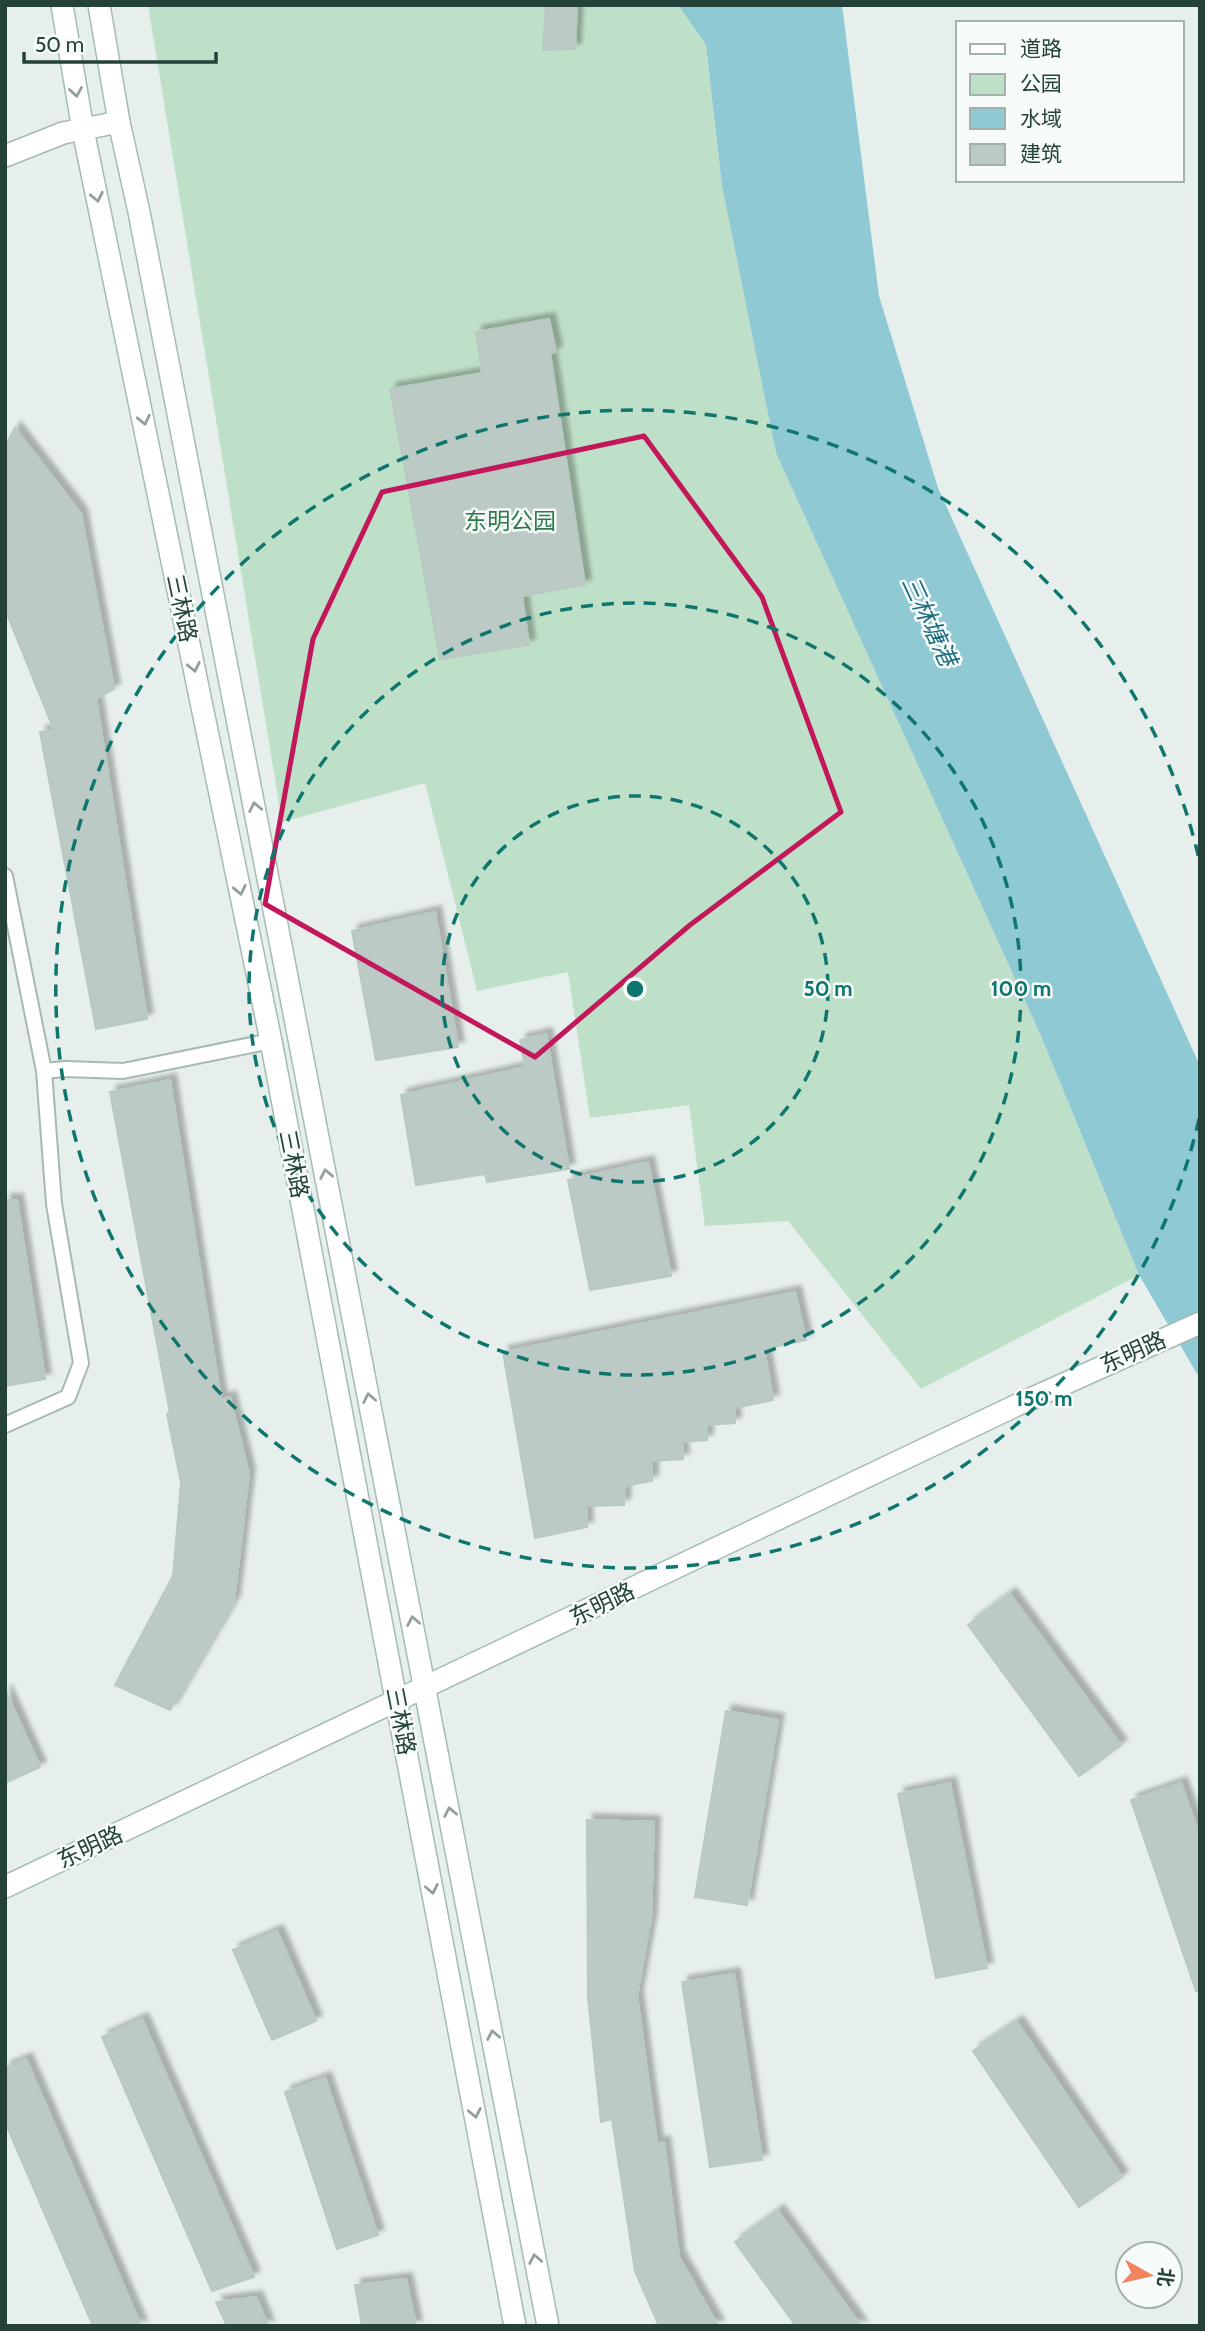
<svg xmlns="http://www.w3.org/2000/svg" width="1205" height="2331" viewBox="0 0 1205 2331" font-family="Cabin,'Noto Sans SC',sans-serif">
  <style>
    .green { fill: #bfe0c8 }
    .water { fill: #8ec9d4 }
    .building { fill: #bbcac4; stroke: #b8c9c2; stroke-width: 2; filter: url(#shadow) }
    .lines { fill: none; stroke-linecap: round; stroke-linejoin: round }
    .service-casing { stroke: #a8b8b2; stroke-width: 18 }
    .minor-casing { stroke: #a8b8b2; stroke-width: 24 }
    .secondary-casing { stroke: #a4bbb3; stroke-width: 24 }
    .service { stroke: #fff; stroke-width: 14 }
    .minor { stroke: #fff; stroke-width: 21 }
    .secondary { stroke: #fff; stroke-width: 21 }
    .oneway { stroke: #92a09c }
    .marked { fill: none; stroke: #c2185b; stroke-width: 5; stroke-linejoin: round }
    .ring { fill: none; stroke: #0f766e; stroke-width: 3.5; stroke-dasharray: 12 9 }
    .labels { text-anchor: middle; stroke-width: 5; stroke-linejoin: round; paint-order: stroke }
    .park-label { font-size: 23px; fill: #2d7a4b; stroke: #f7fbf9 }
    .street-label { font-size: 23px; fill: #24423a; stroke: #f7fbf9 }
    .water-label { font-size: 24px; font-style: italic; fill: #1c6f80; stroke: #f7fbf9 }
    .centre { fill: #0f766e; stroke: #f7fbf9; stroke-width: 3.5 }
    .ring-label { font-size: 21px; text-anchor: middle; font-weight: bold; fill: #0f766e; stroke: #f7fbf9; stroke-width: 5; stroke-linejoin: round; paint-order: stroke }
  </style>
  <defs>
    <filter id="shadow"><feDropShadow dx="6" dy="-6" stdDeviation="2" flood-color="#0004"/></filter>
  </defs>
  <rect width="100%" height="100%" fill="#e6efeb"/>
  <!-- green -->
  <polygon class="green" points="148,5 678,5 706,45 722,186 776,453 1041,1036 1139,1275 921,1389 788,1221 705,1226 689,1105 590,1118 568,972 477,991 425,783 282,822"/>
  <!-- water -->
  <polygon class="water" points="678,5 842,5 879,296 938,488 1200,1066 1200,1379 1139,1275 1041,1036 776,453 722,186 706,45"/>
  <!-- building -->
  <g class="building">
    <polygon points="546,5 577,5 575,49 543,50"/>
    <polygon points="549,319 556,352 550,353 585,585 522,596 529,645 440,659 390,389 482,373 476,332"/>
    <polygon points="15,428 81,514 114,689 96,698 147,1019 96,1029 40,732 54,730 5,609 5,446"/>
    <polygon points="435,912 458,1047 376,1060 352,931"/>
    <polygon points="546,1034 569,1169 487,1182 485,1174 416,1185 401,1095 525,1067 520,1040"/>
    <polygon points="170,1080 221,1400 230,1397 249,1474 234,1601 170,1710 115,1685 173,1576 181,1483 167,1414 170,1413 110,1092"/>
    <polygon points="648,1162 671,1276 590,1290 568,1180"/>
    <polygon points="5,1200 17,1200 45,1379 5,1386"/>
    <polygon points="795,1292 806,1340 764,1349 773,1400 734,1408 735,1423 707,1425 707,1440 682,1442 683,1459 652,1461 652,1481 625,1486 624,1505 586,1506 587,1527 535,1538 503,1352"/>
    <polygon points="1010,1594 1121,1745 1079,1776 968,1625"/>
    <polygon points="5,1690 40,1767 5,1783"/>
    <polygon points="726,1711 778,1720 747,1905 695,1897"/>
    <polygon points="950,1783 987,1968 936,1978 898,1794"/>
    <polygon points="1181,1783 1200,1837 1200,1990 1196,1991 1131,1800"/>
    <polygon points="587,1820 654,1822 651,1918 637,1996 657,2144 664,2142 679,2257 718,2326 659,2326 635,2271 612,2119 601,2122 588,1997"/>
    <polygon points="277,1931 316,2021 272,2040 233,1950"/>
    <polygon points="734,1974 762,2160 710,2167 682,1982"/>
    <polygon points="142,2019 254,2277 212,2291 102,2037"/>
    <polygon points="1017,2022 1122,2177 1079,2207 973,2051"/>
    <polygon points="26,2059 141,2326 93,2326 5,2122 5,2068"/>
    <polygon points="325,2078 378,2235 337,2249 285,2092"/>
    <polygon points="778,2211 861,2326 796,2326 735,2242"/>
    <polygon points="406,2279 416,2326 362,2326 355,2285"/>
    <polygon points="256,2297 268,2326 227,2326 216,2302"/>
  </g>
  <g class="lines">
    <!-- service casing -->
    <g class="service-casing">
      <g id="service">
        <polyline points="5,876 44,1071 65,1069 123,1071 271,1041"/>
        <polyline points="5,1425 68,1397 81,1363 54,1204 44,1071"/>
      </g>
    </g>
    <!-- minor casing -->
    <g class="minor-casing">
      <polyline id="minor" points="5,156 63,133 119,122"/>
    </g>
    <!-- secondary casing -->
    <g class="secondary-casing">
      <g id="secondary">
        <polyline points="62,5 83,130 271,1041 515,2326"/>
        <polyline points="99,5 119,122 139,212 548,2326"/>
        <polyline points="5,1887 1017,1405 1200,1323"/>
      </g>
    </g>
    <!-- service -->
    <use href="#service" class="service"/>
    <!-- minor -->
    <use href="#minor" class="minor"/>
    <!-- secondary -->
    <use href="#secondary" class="secondary"/>
  </g>
  <!-- one-way arrows -->
  <defs><path id="oneway-chevron" d="M-2-3.5L2.5 0L-2 3.5" fill="none" stroke-width="1.6" stroke-linecap="round" stroke-linejoin="round" transform="scale(1.75)"/></defs>
  <g class="oneway">
    <use href="#oneway-chevron" transform="translate(76 92) rotate(81)"/>
    <use href="#oneway-chevron" transform="translate(97 197) rotate(78)"/>
    <use href="#oneway-chevron" transform="translate(144 420) rotate(78)"/>
    <use href="#oneway-chevron" transform="translate(194 667) rotate(78)"/>
    <use href="#oneway-chevron" transform="translate(255 807) rotate(-101)"/>
    <use href="#oneway-chevron" transform="translate(240 890) rotate(78)"/>
    <use href="#oneway-chevron" transform="translate(326 1174) rotate(-101)"/>
    <use href="#oneway-chevron" transform="translate(369 1398) rotate(-101)"/>
    <use href="#oneway-chevron" transform="translate(413 1621) rotate(-101)"/>
    <use href="#oneway-chevron" transform="translate(450 1812) rotate(-101)"/>
    <use href="#oneway-chevron" transform="translate(432 1889) rotate(79)"/>
    <use href="#oneway-chevron" transform="translate(493 2035) rotate(-101)"/>
    <use href="#oneway-chevron" transform="translate(475 2113) rotate(79)"/>
    <use href="#oneway-chevron" transform="translate(535 2259) rotate(-101)"/>
  </g>
  <!-- marked area -->
  <path class="marked" d="M644 436 762 597 841 812 690 925 535 1057 265 904 313 639 382 492Z"/>
  <!-- distance rings -->
  <g class="ring">
    <circle cx="635" cy="989" r="193"/>
    <circle cx="635" cy="989" r="386"/>
    <path d="M1199 1119A579 579 0 1 1 1199 859"/>
  </g>
  <g class="labels">
    <!-- park labels -->
    <g class="park-label">
      <text x="510" y="529">东明公园</text>
    </g>
    <!-- street labels -->
    <g class="street-label">
      <text transform="translate(182 608) rotate(78)" y="8">三林路</text>
      <text transform="translate(294 1164) rotate(79)" y="8">三林路</text>
      <text transform="translate(1133 1352) rotate(-24)" y="8">东明路</text>
      <text transform="translate(602 1604) rotate(-26)" y="8">东明路</text>
      <text transform="translate(401 1721) rotate(79)" y="8">三林路</text>
      <text transform="translate(90 1847) rotate(-25)" y="8">东明路</text>
    </g>
    <!-- water labels -->
    <g class="water-label">
      <text transform="translate(929 621) rotate(65)" y="8">三林塘港</text>
    </g>
  </g>
  <circle cx="635" cy="989" r="10" class="centre"/>
  <g class="ring-label">
    <text x="828" y="996">50 m</text>
    <text x="1021" y="996">100 m</text>
    <text x="1044" y="1406">150 m</text>
  </g>
  <!-- border -->
  <rect width="1205" height="2331" fill="none" stroke="#24423a" stroke-width="14"/>
  <!-- legend -->
  <rect x="956" y="21" width="228" height="161" fill="#f7fbf9" stroke="#a3b1ad" stroke-width="2"/>
  <rect x="970" y="44" width="35" height="10" fill="#ffffff" stroke="#a3b1ad" stroke-width="2"/>
  <text x="1020" y="56" font-size="21" fill="#24423a">道路</text>
  <rect x="970" y="74" width="35" height="21" fill="#bfe0c8" stroke="#a3b1ad" stroke-width="2"/>
  <text x="1020" y="91" font-size="21" fill="#24423a">公园</text>
  <rect x="970" y="108" width="35" height="21" fill="#8ec9d4" stroke="#a3b1ad" stroke-width="2"/>
  <text x="1020" y="126" font-size="21" fill="#24423a">水域</text>
  <rect x="970" y="144" width="35" height="21" fill="#bbcac4" stroke="#a3b1ad" stroke-width="2"/>
  <text x="1020" y="161" font-size="21" fill="#24423a">建筑</text>
  <!-- north arrow -->
  <g transform="translate(1149 2275) rotate(98)"><circle r="33" fill="#f7fbf9" stroke="#a3b1ad" stroke-width="2"/>
  <path d="M0-5L12 26L0 18L-12 26Z" fill="#f4845f"/>
  <text y="-10" font-size="19" font-weight="bold" text-anchor="middle" fill="#24423a">北</text>
  </g>
  <!-- scale -->
  <path d="M24 52v10h192v-10" fill="none" stroke="#24423a" stroke-width="3.5"/>
  <text x="35" y="52" font-size="21" fill="#24423a" stroke="#f7fbf9" stroke-width="5" paint-order="stroke">50 m</text>
</svg>
